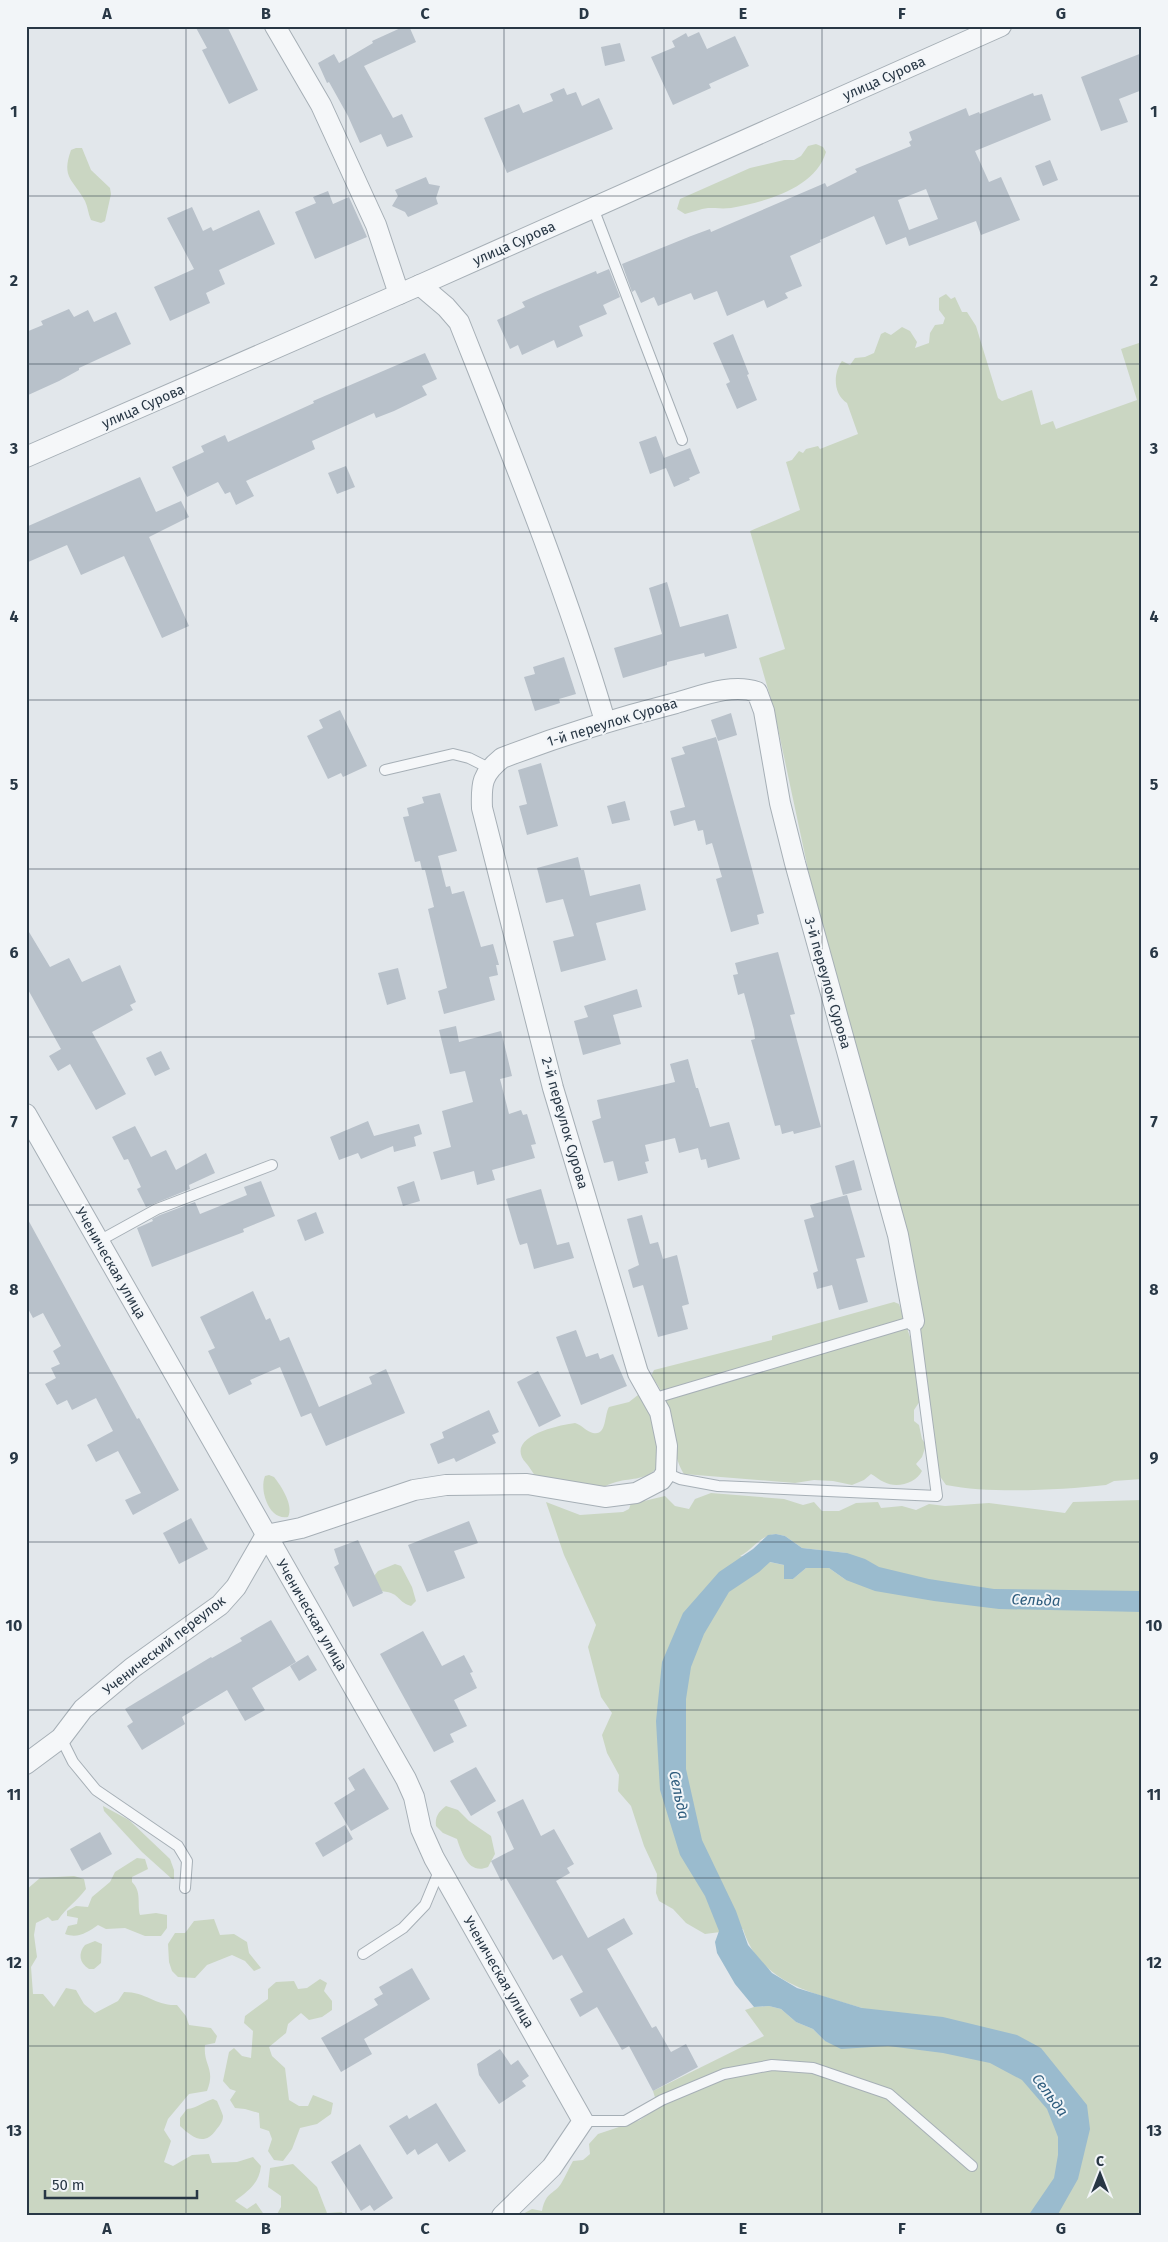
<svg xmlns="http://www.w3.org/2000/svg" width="1168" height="2242" viewBox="0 0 1168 2242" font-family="'Fira Sans',sans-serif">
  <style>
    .green { fill: #cad6c2; fill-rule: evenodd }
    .water { fill: #9abbce }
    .building { fill: #b8c1ca; fill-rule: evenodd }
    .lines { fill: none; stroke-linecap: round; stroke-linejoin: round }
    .service-casing { stroke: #a6afb6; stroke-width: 12 }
    .minor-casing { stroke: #a6afb6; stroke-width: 22 }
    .service { stroke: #f5f7f9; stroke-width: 10 }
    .minor { stroke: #f5f7f9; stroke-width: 20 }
    .grid { fill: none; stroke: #283745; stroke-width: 1; stroke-opacity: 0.55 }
    .labels { text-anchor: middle; stroke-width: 4; stroke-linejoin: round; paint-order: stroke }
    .street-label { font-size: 14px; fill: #283745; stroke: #f2f5f8 }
    .water-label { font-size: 15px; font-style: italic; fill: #2e5c7d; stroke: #f2f5f8 }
    .neatline { fill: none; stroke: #283745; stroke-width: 2 }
    .grid-label { font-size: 16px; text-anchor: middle; font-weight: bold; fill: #283745 }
  </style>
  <rect width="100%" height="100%" fill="#e2e7eb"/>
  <!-- green -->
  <g class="green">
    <path d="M816 144 823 147 826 152C815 189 764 202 731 208 723 209 715 208 708 208 700 209 693 212 685 214L677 209 680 199 750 168 784 160H794L801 156 808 146Z"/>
    <path d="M76 148H82L91 170 110 188 111 194 105 221 101 223 91 220C88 214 88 207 85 201 73 179 61 178 71 150Z"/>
    <path d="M946 294 951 299 955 297 962 312H967L976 326 998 398 1002 401 1032 390 1041 425 1053 421 1056 429 1137 400 1121 349 1142 342V1479L1114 1481 1106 1485C1059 1490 992 1494 946 1485L939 1475 914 1284 818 916 774 710 759 658 785 649 750 531 800 510 786 462 792 460 799 451 803 453 806 449 818 446 820 449 858 434 847 403C833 394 833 373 842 361L850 365 855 358 865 357 874 353 881 334 885 332 891 335 902 327 910 331 917 342 915 348 929 343 930 333 935 325 943 324 945 318 939 310V298Z"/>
    <path d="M894 1302 899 1304 911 1340 920 1392V1401L914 1410V1421L919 1425 922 1439 926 1445 922 1457 916 1464 922 1471C916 1483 897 1489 884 1482 879 1480 875 1476 871 1474L864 1480 852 1485 833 1481 814 1480 795 1483 684 1474C673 1456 676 1445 672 1425 669 1407 663 1390 651 1376L654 1370 772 1340V1336Z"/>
    <path d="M638 1395 642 1396 658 1415V1467C644 1482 630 1477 613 1483 606 1485 601 1489 595 1493 577 1488 555 1485 538 1478 534 1476 530 1467 526 1463 503 1437 559 1425 575 1423 582 1425 587 1432 593 1433 607 1436 604 1415 609 1407L629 1402Z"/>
    <path d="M269 1475 274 1477C281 1486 294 1505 288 1517 269 1521 259 1490 265 1476Z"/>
    <path d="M711 1493 784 1499 803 1505 814 1502 822 1511H839L856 1503 878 1502 881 1508 902 1506 916 1510 929 1504 945 1506 989 1503 1065 1513 1073 1502 1142 1500V2216H519L532 2209 542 2211C546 2190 555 2195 562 2182 566 2175 569 2168 573 2161L583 2160 590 2154 589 2144 598 2134 640 2120 658 2107 653 2091 764 2036 745 2010 754 2007 769 2006 781 2009 796 2022 813 2029 825 2041 862 2008C814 1993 760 1984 743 1929L705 1934 686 1923 673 1909 659 1901 656 1893 657 1874 644 1846 631 1806 618 1791 619 1775 607 1753 602 1735 612 1713 601 1697 588 1647 596 1625 564 1555 546 1502 580 1515 623 1512 629 1509 632 1500 644 1501 665 1496 675 1506 689 1509 695 1499ZM776 1534 785 1536 802 1548 847 1553 846 1580 829 1568H806L793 1579 784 1578V1565L740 1556C754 1549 760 1535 776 1534Z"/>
    <path d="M395 1564 401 1566 412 1587 416 1601 411 1606C395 1601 402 1592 378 1591L374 1576 378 1571Z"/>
    <polygon points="103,1806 129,1820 170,1859 174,1870 174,1879 172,1879 142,1852 104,1811"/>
    <path d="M446 1806 458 1810 469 1821 491 1836 495 1854 488 1867C469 1875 462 1854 457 1839L443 1833 436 1826C435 1817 438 1812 446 1806Z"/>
    <path d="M137 1858 145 1859 148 1869 132 1877V1882C142 1892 137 1904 140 1915L156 1913 167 1915V1928L161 1936H145L125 1928 106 1929 98 1925C88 1932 78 1939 65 1934L68 1926 77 1924 78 1918 67 1916V1911L76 1906 88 1907 92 1897 110 1882 115 1872Z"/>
    <path d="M74 1876 84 1879 86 1889C77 1901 66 1908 58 1920L52 1921 48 1917 36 1923 34 1935 37 1957 31 1967 33 1994H43L54 2007 66 1988 76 1990 84 2004 95 2013 118 2001 124 1992C147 1992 155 2006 177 2005L186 2016 189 2025 211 2028 217 2036 215 2043 205 2045C203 2066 216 2068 207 2091L189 2094 168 2119 164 2130 171 2141 164 2162 173 2166 192 2155 209 2154 212 2163 237 2162 253 2157 261 2166C259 2184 248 2191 235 2201L247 2209 256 2203 265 2216H26V1890L40 1878Z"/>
    <polygon points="214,1919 220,1935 234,1934 247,1942 249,1953 261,1968 254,1971 245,1961 232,1955 207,1965 195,1978 178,1977 172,1971 169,1962 168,1944 175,1933 185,1933 194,1921"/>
    <path d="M95 1941 102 1944 101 1963 94 1969H89C79 1963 78 1953 85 1945Z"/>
    <polygon points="320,1979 327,1983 324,1991 332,2001 332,2010 322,2017 309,2020 301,2013 288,2024 286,2033 269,2047 272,2056 285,2068 289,2100 299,2106 308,2106 313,2095 333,2103 331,2114 317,2124 300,2128 292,2149 283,2161 274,2160 268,2151 272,2139 269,2131 260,2128 259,2113 245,2109 235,2108 230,2100 236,2091 230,2089 223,2081 229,2052 234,2048 242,2056 251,2058 253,2031 244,2023 245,2016 268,1999 268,1989 276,1982 294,1981 298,1989 307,1988"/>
    <path d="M213 2099 217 2101C219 2106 222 2112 223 2116 223 2122 219 2126 216 2130 204 2147 192 2137 180 2126V2118L187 2109C197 2108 203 2102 213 2099Z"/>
    <polygon points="293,2164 317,2187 327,2213 342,2212 344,2216 276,2216 281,2207 281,2196 268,2187 270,2168"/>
  </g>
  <!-- water -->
  <polygon class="water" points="776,1534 785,1536 802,1548 847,1553 865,1559 879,1567 929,1579 994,1589 1142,1591 1142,1612 999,1609 934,1601 875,1591 846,1580 829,1568 806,1568 793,1579 784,1579 784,1565 770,1562 759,1572 729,1592 704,1634 691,1667 686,1699 686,1769 702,1840 736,1911 748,1945 772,1973 797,1988 862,2008 943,2017 1017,2035 1041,2048 1087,2105 1090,2129 1078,2179 1057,2216 1028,2216 1054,2178 1058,2155 1058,2137 1047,2109 1022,2080 990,2063 943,2053 888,2046 841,2049 825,2041 813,2029 796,2022 781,2009 769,2006 754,2007 735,1984 717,1953 715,1942 719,1931 705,1896 680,1855 660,1790 656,1721 662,1662 683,1613 719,1572 753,1549 768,1535"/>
  <!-- building -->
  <g class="building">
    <polygon points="195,26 227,26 258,90 229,104 202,50 207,48"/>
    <polygon points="405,26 409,26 416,42 364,66 393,118 402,114 413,137 387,147 381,134 360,143 348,116 329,82 327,83 318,63 334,54 339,63 373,43 372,41"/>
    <polygon points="699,32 707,49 735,36 749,66 709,84 711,88 673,105 651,57 675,47 672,41 686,33 688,37"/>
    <polygon points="620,43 625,61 605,66 601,47"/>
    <polygon points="1142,53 1142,90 1119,99 1128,122 1101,131 1081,77"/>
    <polygon points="564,88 567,95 576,92 582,106 599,98 613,129 507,173 484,118 519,104 523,113 553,101 550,94"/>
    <path d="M1033 93 1034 96 1042 94 1051 120 975 151 989 182 1001 177 1020 220 981 235 976 221 909 246 906 237 886 245 874 216 820 240 821 242 790 256 802 286 785 293 788 298 767 308 764 300 727 316 717 291 694 300 691 293 658 306 654 297 641 303 635 290 632 292 622 264 691 236 710 229 711 232 825 183 827 187 857 172 855 169 911 146 909 142 912 140 909 132 966 108 969 116 979 112 980 114ZM926 189 938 219 909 230 898 200Z"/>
    <polygon points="1050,160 1058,180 1043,186 1035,166"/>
    <polygon points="426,177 429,184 440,186 436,198 438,204 408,217 405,212 392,206 398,196 395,190"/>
    <polygon points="328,191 333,204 349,197 367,237 315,259 295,212 316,203 313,197"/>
    <polygon points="192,207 203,231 211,227 213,231 259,210 275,244 219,270 225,284 206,293 210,303 170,321 154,287 194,269 167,218"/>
    <polygon points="609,269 620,297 603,305 607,314 579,326 583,336 557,348 554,340 522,355 518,345 510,349 497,320 525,307 522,302 545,292 596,271 597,274"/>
    <polygon points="69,309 74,317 88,310 94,322 116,312 131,344 79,368 79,370 59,381 26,396 26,332 43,325 41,321"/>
    <polygon points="733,334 749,374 747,375 757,400 737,409 726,384 730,382 713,343"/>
    <polygon points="425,353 437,379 422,386 427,395 394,411 376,418 374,413 312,441 315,449 246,481 254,496 236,505 230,492 225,494 218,482 187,497 172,467 204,452 201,446 225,435 228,442 314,403 313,401"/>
    <polygon points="656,436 664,458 690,448 700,473 689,478 690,480 674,487 666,468 650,474 639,442"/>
    <polygon points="346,466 355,487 337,494 328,473"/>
    <polygon points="140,477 156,512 181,501 189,517 149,537 189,626 162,638 124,556 81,575 67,545 26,563 26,527"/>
    <polygon points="667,582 680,627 728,614 737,648 705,657 704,653 667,662 667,665 623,678 614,648 662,634 649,588"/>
    <polygon points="564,657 576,694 559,699 560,703 535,711 524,677 535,674 533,667"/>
    <polygon points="340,710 367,766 343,777 341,773 328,779 307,736 323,728 319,720"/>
    <polygon points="731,713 737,735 718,741 711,720"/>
    <polygon points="716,737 764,913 757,915 759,924 731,932 716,879 722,877 712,843 706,845 703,830 698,831 695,820 674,826 670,811 685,807 671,758 685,754 682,747"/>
    <polygon points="541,763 558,826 527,835 519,806 527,804 518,770"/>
    <polygon points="440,793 457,851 438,856 446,887 450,886 452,894 464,891 481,947 493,944 499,965 496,965 498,975 489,977 495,1000 444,1014 438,991 447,988 428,909 434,907 425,870 422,870 420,861 415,862 403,817 409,816 407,808 424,803 422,797"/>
    <polygon points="625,801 630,820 612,824 607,806"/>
    <polygon points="578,857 581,870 584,870 590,896 640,884 646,910 596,923 606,960 561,972 553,941 574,936 563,899 546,903 537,868"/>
    <polygon points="26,927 50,967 69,958 82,982 120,965 136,1002 130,1005 133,1010 92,1032 126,1094 96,1110 70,1064 58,1071 49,1056 61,1049 26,986"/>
    <polygon points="778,952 795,1014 790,1015 821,1127 794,1134 793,1131 782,1134 780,1125 775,1126 751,1040 755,1039 754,1030 744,993 738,995 733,975 738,974 735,963"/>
    <polygon points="398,968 406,999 387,1005 378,973"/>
    <polygon points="637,989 642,1007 613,1015 621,1044 583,1055 574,1021 588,1017 584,1006"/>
    <polygon points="456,1026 459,1042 501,1031 512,1076 500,1079 509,1114 521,1110 523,1115 527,1114 536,1144 531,1145 535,1158 492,1170 495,1180 477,1185 474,1171 441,1180 433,1152 451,1147 442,1111 473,1102 465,1071 450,1074 439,1030"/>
    <polygon points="161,1051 170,1069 155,1076 146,1058"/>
    <polygon points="688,1059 696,1088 698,1088 710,1127 729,1122 740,1159 708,1168 706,1159 701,1160 698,1148 679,1153 675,1138 645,1145 649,1161 645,1162 648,1173 618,1181 613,1161 604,1163 592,1121 601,1118 597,1100 675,1082 670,1064"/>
    <polygon points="368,1121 374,1136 419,1124 422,1134 414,1137 416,1146 394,1152 393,1146 361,1159 358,1153 339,1160 330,1137"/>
    <polygon points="135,1126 151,1157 166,1150 176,1170 206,1153 215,1173 189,1185 190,1189 146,1207 137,1189 141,1187 128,1159 124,1160 112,1137"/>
    <polygon points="854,1160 862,1190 843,1195 835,1166"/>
    <polygon points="261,1181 275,1216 243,1229 244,1232 152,1267 137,1228 153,1221 152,1219 160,1215 195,1202 200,1214 247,1195 244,1187"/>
    <polygon points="414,1181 420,1201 403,1206 397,1187"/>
    <polygon points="541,1189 557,1245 569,1242 574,1258 534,1269 527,1243 520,1245 518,1240 506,1199"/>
    <polygon points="847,1195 865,1257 856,1259 868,1302 839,1310 832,1285 817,1289 813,1273 818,1271 804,1220 814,1217 810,1205"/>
    <polygon points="316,1212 324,1233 305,1241 297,1220"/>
    <polygon points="642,1215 650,1244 658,1242 663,1259 677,1255 689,1304 682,1306 688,1329 658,1337 643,1285 633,1288 628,1270 639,1265 627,1219"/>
    <polygon points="26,1216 137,1419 139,1418 179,1490 133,1515 125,1500 141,1493 118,1451 96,1462 87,1445 113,1431 96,1398 72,1410 67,1400 57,1405 45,1384 56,1378 51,1368 60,1364 53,1351 61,1346 43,1313 33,1318 26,1305"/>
    <polygon points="253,1291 266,1320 270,1318 280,1341 289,1337 319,1407 372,1384 369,1377 386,1369 405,1413 326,1446 311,1413 301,1417 280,1367 250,1380 252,1384 229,1395 208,1351 215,1348 200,1317"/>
    <polygon points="576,1330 586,1357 598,1353 600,1359 613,1354 627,1386 581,1405 556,1337"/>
    <polygon points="538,1371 561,1416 539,1427 517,1382"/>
    <polygon points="489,1410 499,1432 492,1435 496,1443 456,1462 454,1458 438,1464 430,1444 444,1438 442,1432"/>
    <polygon points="191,1518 208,1549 179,1564 163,1533"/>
    <polygon points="469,1521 478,1543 454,1551 465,1578 427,1592 408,1545"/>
    <polygon points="358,1540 383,1593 353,1607 334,1567 339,1564 334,1549"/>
    <polygon points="271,1620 296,1662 252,1688 265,1710 245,1721 227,1690 182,1717 185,1724 142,1750 127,1726 133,1722 125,1709 211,1657 212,1658 242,1641 240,1638"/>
    <polygon points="423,1631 442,1666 464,1655 473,1672 470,1673 477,1688 454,1700 467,1726 450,1734 454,1742 434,1752 380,1654"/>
    <polygon points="308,1655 317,1670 299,1681 290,1666"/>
    <polygon points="476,1767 496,1801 471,1816 450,1781"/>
    <polygon points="364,1768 389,1809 351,1831 334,1803 355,1790 348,1778"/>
    <polygon points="523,1799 541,1836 554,1829 574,1864 567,1868 570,1873 556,1881 588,1938 624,1918 633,1934 607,1949 652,2028 656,2026 671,2052 686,2044 698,2067 653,2091 629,2046 622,2050 597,2007 580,2017 570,1999 583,1992 562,1955 553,1960 506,1878 501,1881 491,1861 514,1849 497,1812"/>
    <polygon points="345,1825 353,1839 323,1857 315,1843"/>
    <polygon points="100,1832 112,1854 82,1871 70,1849"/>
    <polygon points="412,1968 430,1999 364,2039 372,2054 341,2072 321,2038 378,2005 374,1999 383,1994 379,1987"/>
    <polygon points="500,2049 511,2065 518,2060 529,2076 522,2081 526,2086 499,2104 479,2075 477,2064"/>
    <polygon points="436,2103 466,2151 449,2162 437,2143 418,2155 415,2149 407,2155 389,2126 407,2115 409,2119"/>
    <polygon points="360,2144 393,2198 374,2211 370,2205 361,2211 331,2162"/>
  </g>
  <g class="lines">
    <!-- service casing -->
    <g class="service-casing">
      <g id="service">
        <polyline points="593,208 682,440"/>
        <polyline points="385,770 453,754 469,758 489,768"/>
        <polyline points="99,1241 157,1209 272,1165"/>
        <polyline points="652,1399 914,1321 937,1496 718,1486 680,1479 666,1473"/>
        <polyline points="61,1738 73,1762 96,1790 178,1846 187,1861 185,1888"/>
        <polyline points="363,1954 403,1928 425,1905 440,1869"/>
        <polyline points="583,2121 625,2121 662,2100 724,2074 772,2065 813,2068 889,2094 972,2166"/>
      </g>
    </g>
    <!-- minor casing -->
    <g class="minor-casing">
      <g id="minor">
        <polyline points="275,26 321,105 376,225 399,294"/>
        <path d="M420 285 446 307 459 322C511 453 565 585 605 721"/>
        <polyline points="26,457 420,285 1001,26"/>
        <polyline points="26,1114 406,1779 414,1797 421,1829 434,1858 583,2121 552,2167 502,2216"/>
        <path d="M26 1764 61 1738 83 1709 132 1668 220 1605 236 1587 266 1535 301 1528 414 1490 446 1485 527 1484 605 1497 636 1493 661 1480 666 1473 667 1446 660 1412 638 1373 553 1088 482 808C481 783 482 774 502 758 559 736 617 718 676 703 701 696 732 683 757 692L764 711 780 803 795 863 898 1235 914 1321"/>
      </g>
    </g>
    <!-- service -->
    <use href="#service" class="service"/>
    <!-- minor -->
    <use href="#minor" class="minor"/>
  </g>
  <!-- grid -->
  <path class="grid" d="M186 26V2216M346 26V2216M504 26V2216M664 26V2216M822 26V2216M981 26V2216M26 196H1142M26 364H1142M26 532H1142M26 700H1142M26 869H1142M26 1037H1142M26 1205H1142M26 1373H1142M26 1542H1142M26 1710H1142M26 1878H1142M26 2046H1142"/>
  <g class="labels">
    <!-- street labels -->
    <g class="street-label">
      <text transform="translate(884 78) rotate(-24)" y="5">улица Сурова</text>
      <text transform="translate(514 243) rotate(-24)" y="5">улица Сурова</text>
      <text transform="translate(143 406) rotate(-24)" y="5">улица Сурова</text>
      <text transform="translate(612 722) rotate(-17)" y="5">1-й переулок Сурова</text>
      <text transform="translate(828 983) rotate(74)" y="5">3-й переулок Сурова</text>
      <text transform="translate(565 1123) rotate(74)" y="5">2-й переулок Сурова</text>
      <text transform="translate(111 1263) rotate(60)" y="5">Ученическая улица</text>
      <text transform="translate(312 1615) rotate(60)" y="5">Ученическая улица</text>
      <text transform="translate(164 1645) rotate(-38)" y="5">Ученический переулок</text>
      <text transform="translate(499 1972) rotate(60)" y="5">Ученическая улица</text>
    </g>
    <!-- water labels -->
    <g class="water-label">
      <text transform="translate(1036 1600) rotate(2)" y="5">Сельда</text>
      <text transform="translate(679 1795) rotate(78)" y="5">Сельда</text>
      <text transform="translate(1050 2095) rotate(53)" y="5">Сельда</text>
    </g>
  </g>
  <!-- border -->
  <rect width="1168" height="2242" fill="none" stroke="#f2f5f8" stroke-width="55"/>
  <!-- north arrow -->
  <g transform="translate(1100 2174)" stroke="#f2f5f8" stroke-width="4" paint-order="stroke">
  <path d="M0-4L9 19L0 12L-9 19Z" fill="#283745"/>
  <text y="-8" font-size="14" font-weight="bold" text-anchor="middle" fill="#283745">С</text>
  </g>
  <!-- scale -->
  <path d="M45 2190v8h152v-8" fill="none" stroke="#283745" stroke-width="2.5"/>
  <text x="52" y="2190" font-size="15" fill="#283745" stroke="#f2f5f8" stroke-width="4" paint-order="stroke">50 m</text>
  <rect x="28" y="28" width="1112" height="2186" class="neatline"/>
  <g class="grid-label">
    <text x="107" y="19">A</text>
    <text x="266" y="19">B</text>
    <text x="425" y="19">C</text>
    <text x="584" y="19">D</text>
    <text x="743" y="19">E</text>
    <text x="902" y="19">F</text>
    <text x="1061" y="19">G</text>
    <text x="14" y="117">1</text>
    <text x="1154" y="117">1</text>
    <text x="14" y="286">2</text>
    <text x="1154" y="286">2</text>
    <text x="14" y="454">3</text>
    <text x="1154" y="454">3</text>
    <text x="14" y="622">4</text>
    <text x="1154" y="622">4</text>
    <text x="14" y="790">5</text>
    <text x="1154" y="790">5</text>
    <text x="14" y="958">6</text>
    <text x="1154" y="958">6</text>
    <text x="14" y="1127">7</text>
    <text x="1154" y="1127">7</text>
    <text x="14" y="1295">8</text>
    <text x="1154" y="1295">8</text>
    <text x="14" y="1463">9</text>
    <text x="1154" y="1463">9</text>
    <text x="14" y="1631">10</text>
    <text x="1154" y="1631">10</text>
    <text x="14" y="1800">11</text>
    <text x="1154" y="1800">11</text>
    <text x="14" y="1968">12</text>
    <text x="1154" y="1968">12</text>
    <text x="14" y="2136">13</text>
    <text x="1154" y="2136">13</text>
    <text x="107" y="2234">A</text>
    <text x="266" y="2234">B</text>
    <text x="425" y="2234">C</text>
    <text x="584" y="2234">D</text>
    <text x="743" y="2234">E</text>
    <text x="902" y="2234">F</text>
    <text x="1061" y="2234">G</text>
  </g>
</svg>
